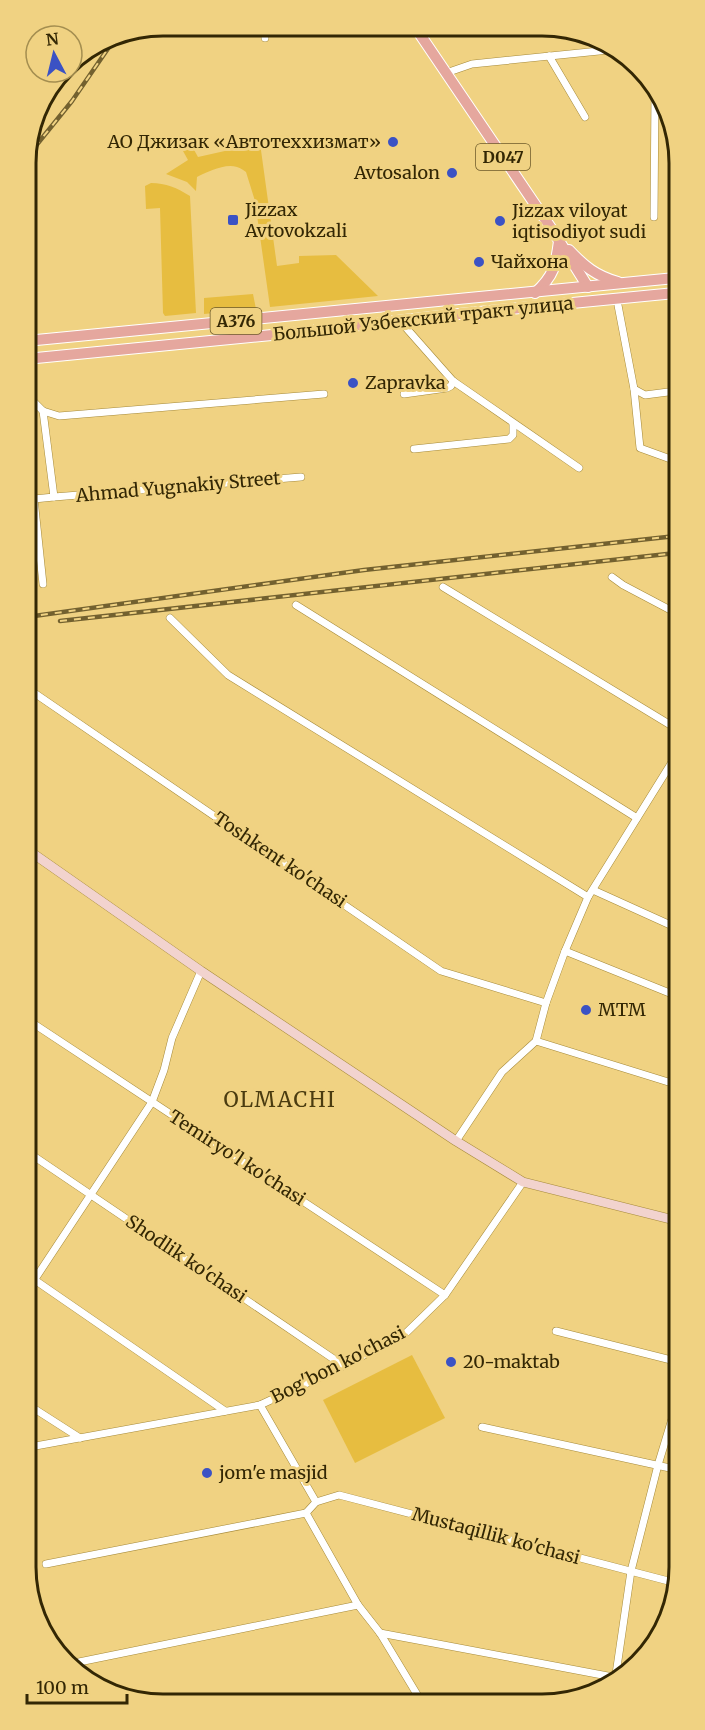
<svg xmlns="http://www.w3.org/2000/svg" width="705" height="1730" viewBox="0 0 705 1730" font-family="Merriweather,serif">
  <style>
    .green { fill: #e7bd40 }
    .lines { fill: none; stroke-linecap: round; stroke-linejoin: round }
    .street-casing { stroke: #a68a39; stroke-width: 8 }
    .secondary-casing { stroke: #a68a39; stroke-width: 10 }
    .primary-casing { stroke: #fff; stroke-width: 12 }
    .street { stroke: #fff; stroke-width: 7 }
    .secondary { stroke: #f2d3ce; stroke-width: 9 }
    .primary { stroke: #e5a79e; stroke-width: 10 }
    .rail-casing { stroke: #73612f; stroke-width: 4.5 }
    .rail { stroke: #f0d282; stroke-width: 2; stroke-dasharray: 7; stroke-linecap: butt }
    .poi-dot { fill: #3b52c4; stroke: #f0d282; stroke-width: 2 }
    .labels { text-anchor: middle; stroke-width: 6; stroke-linejoin: round; paint-order: stroke }
    .shield { fill: #f0d282; stroke: #6c5a2a; stroke-width: 1.5 }
    .shield-label { font-size: 16px; font-weight: bold; fill: #332704 }
    .poi-label { font-size: 18px; fill: #332704; stroke: #f0d282; text-anchor: start }
    .street-label { font-size: 18px; fill: #332704; stroke: #f0d282 }
    .quarter-label { font-size: 21px; letter-spacing: 1.5px; fill: #4b3c10; stroke: #f0d282 }
    .rim { fill: none; stroke: #332704; stroke-width: 3 }
  </style>
  <rect width="100%" height="100%" fill="#f0d282"/>
  <!-- green -->
  <g class="green">
    <path d="M260 143 277 266 299 263V256L336 255 378 296 270 307 255 201 246 172C243 170 241 168 237 167 225 163 207 172 197 177L196 191 187 182 166 174 188 160 183 151 193 148 198 157Z"/>
    <path d="M151 183C166 183 177 188 190 196L196 313 165 316 163 313 160 208 146 209 145 186Z"/>
    <polygon points="253,294 256,309 204,314 204,298"/>
    <polygon points="412,1355 445,1418 355,1463 323,1400"/>
  </g>
  <g class="lines">
    <!-- street casing -->
    <g class="street-casing">
      <g id="street">
        <polyline points="264,26 265,38"/>
        <polyline points="549,56 585,117"/>
        <polyline points="446,73 472,64 609,50"/>
        <polyline points="654,217 655,92"/>
        <polyline points="617,300 634,389 645,395 676,391"/>
        <polyline points="400,321 453,381 579,468"/>
        <polyline points="634,389 640,448 676,461"/>
        <polyline points="404,394 447,388 451,386 453,381"/>
        <polyline points="27,395 43,411 59,416 324,394"/>
        <polyline points="43,411 54,497 34,499 43,584"/>
        <polyline points="414,449 509,439 513,435 513,424"/>
        <polyline points="54,497 301,477"/>
        <polyline points="612,577 623,585 676,613"/>
        <polyline points="443,587 677,729"/>
        <polyline points="296,605 637,818"/>
        <polyline points="170,618 228,675 588,897"/>
        <polyline points="27,688 441,971 546,1003"/>
        <polyline points="593,890 677,928"/>
        <polyline points="565,951 677,996"/>
        <polyline points="28,1020 445,1295"/>
        <polyline points="536,1041 678,1085"/>
        <polyline points="456,1141 502,1072 536,1041 546,1003 565,951 588,897 677,754"/>
        <polyline points="29,1153 344,1366"/>
        <polyline points="29,1276 225,1411"/>
        <polyline points="29,1288 152,1102 164,1070 172,1038 201,971"/>
        <polyline points="556,1331 679,1362"/>
        <polyline points="260,1405 316,1502 306,1513 358,1605 380,1633 421,1701"/>
        <polyline points="30,1406 80,1438"/>
        <polyline points="482,1427 679,1470"/>
        <polyline points="30,1447 260,1405 344,1366 407,1332 445,1295 523,1182"/>
        <polyline points="316,1502 339,1495 676,1583"/>
        <polyline points="46,1564 306,1513"/>
        <polyline points="380,1633 613,1677"/>
        <polyline points="79,1662 358,1605"/>
        <polyline points="616,1674 631,1571 658,1465 679,1396"/>
      </g>
    </g>
    <!-- secondary casing -->
    <g class="secondary-casing">
      <polyline id="secondary" points="28,850 201,971 456,1141 523,1182 678,1221"/>
    </g>
    <!-- primary casing -->
    <g class="primary-casing">
      <g id="primary">
        <polyline points="415,27 551,228 588,287"/>
        <path d="M569 250C584 266 596 276 618 282"/>
        <path d="M535 293C554 276 556 265 559 241"/>
        <polyline points="26,341 675,278"/>
        <polyline points="26,359 282,334 449,315 675,293"/>
      </g>
    </g>
    <!-- street -->
    <use href="#street" class="street"/>
    <!-- secondary -->
    <use href="#secondary" class="secondary"/>
    <!-- primary -->
    <use href="#primary" class="primary"/>
    <!-- rail casing -->
    <g class="rail-casing">
      <g id="rail">
        <polyline points="26,158 72,101 118,34"/>
        <polyline points="27,617 364,570 676,536"/>
        <polyline points="60,621 676,553"/>
      </g>
    </g>
    <!-- rail -->
    <use href="#rail" class="rail"/>
  </g>
  <!-- markers -->
  <g class="poi-dot">
    <circle cx="393" cy="142" r="6"/>
    <circle cx="452" cy="173" r="6"/>
    <rect x="227" y="214" width="12" height="12" rx="3"/>
    <circle cx="500" cy="221" r="6"/>
    <circle cx="479" cy="262" r="6"/>
    <circle cx="353" cy="383" r="6"/>
    <circle cx="586" cy="1010" r="6"/>
    <circle cx="451" cy="1362" r="6"/>
    <circle cx="207" cy="1473" r="6"/>
  </g>
  <g class="labels">
    <!-- shield labels -->
    <g class="shield">
      <rect x="476" y="144" width="54" height="26" rx="4.5"/>
      <rect x="210.5" y="308" width="51" height="26" rx="4.5"/>
    </g>
    <g class="shield-label">
      <text x="503" y="163">D047</text>
      <text x="236" y="327">A376</text>
    </g>
    <!-- poi labels -->
    <g class="poi-label">
      <text x="381" y="148" text-anchor="end">АО Джизак «Автотеххизмат»</text>
      <text x="440" y="179" text-anchor="end">Avtosalon</text>
      <text x="245" y="216">Jizzax<tspan x="245" dy="21">Avtovokzali</tspan></text>
      <text x="512" y="217">Jizzax viloyat<tspan x="512" dy="21">iqtisodiyot sudi</tspan></text>
      <text x="491" y="268">Чайхона</text>
      <text x="365" y="389">Zapravka</text>
      <text x="598" y="1016">MTM</text>
      <text x="463" y="1368">20-maktab</text>
      <text x="219" y="1479">jom'e masjid</text>
    </g>
    <!-- street labels -->
    <g class="street-label">
      <text transform="translate(423 319) rotate(-6)" y="6">Большой Узбекский тракт улица</text>
      <text transform="translate(178 487) rotate(-5)" y="6">Ahmad Yugnakiy Street</text>
      <text transform="translate(280 860) rotate(34)" y="6">Toshkent ko'chasi</text>
      <text transform="translate(237 1158) rotate(33)" y="6">Temiryo'l ko'chasi</text>
      <text transform="translate(186 1259) rotate(34)" y="6">Shodlik ko'chasi</text>
      <text transform="translate(338 1365) rotate(-27)" y="6">Bog'bon ko'chasi</text>
      <text transform="translate(496 1536) rotate(15)" y="6">Mustaqillik ko'chasi</text>
    </g>
    <!-- quarter labels -->
    <g class="quarter-label">
      <text x="280" y="1107">OLMACHI</text>
    </g>
  </g>
  <!-- crop -->
  <path d="M0 0H705V1730H0ZM163 36H542A127 127 0 0 1 669 163V1567A127 127 0 0 1 542 1694H163A127 127 0 0 1 36 1567V163A127 127 0 0 1 163 36Z" fill="#f0d282" fill-rule="evenodd"/>
  <path class="rim" d="M163 36H542A127 127 0 0 1 669 163V1567A127 127 0 0 1 542 1694H163A127 127 0 0 1 36 1567V163A127 127 0 0 1 163 36Z"/>
  <!-- north arrow -->
  <g transform="translate(54 54) rotate(353)"><circle r="28" fill="#f0d282" stroke="#a48e50" stroke-width="1.5"/>
  <path d="M0-4.5L10 22L0 15L-10 22Z" fill="#3b52c4"/>
  <text y="-9" font-size="16" font-weight="bold" text-anchor="middle" fill="#332704">N</text>
  </g>
  <!-- scale -->
  <path d="M27 1694v9h100v-9" fill="none" stroke="#332704" stroke-width="3"/>
  <text x="36" y="1694" font-size="18" fill="#332704" stroke="#f0d282" stroke-width="4.5" paint-order="stroke">100 m</text>
</svg>
